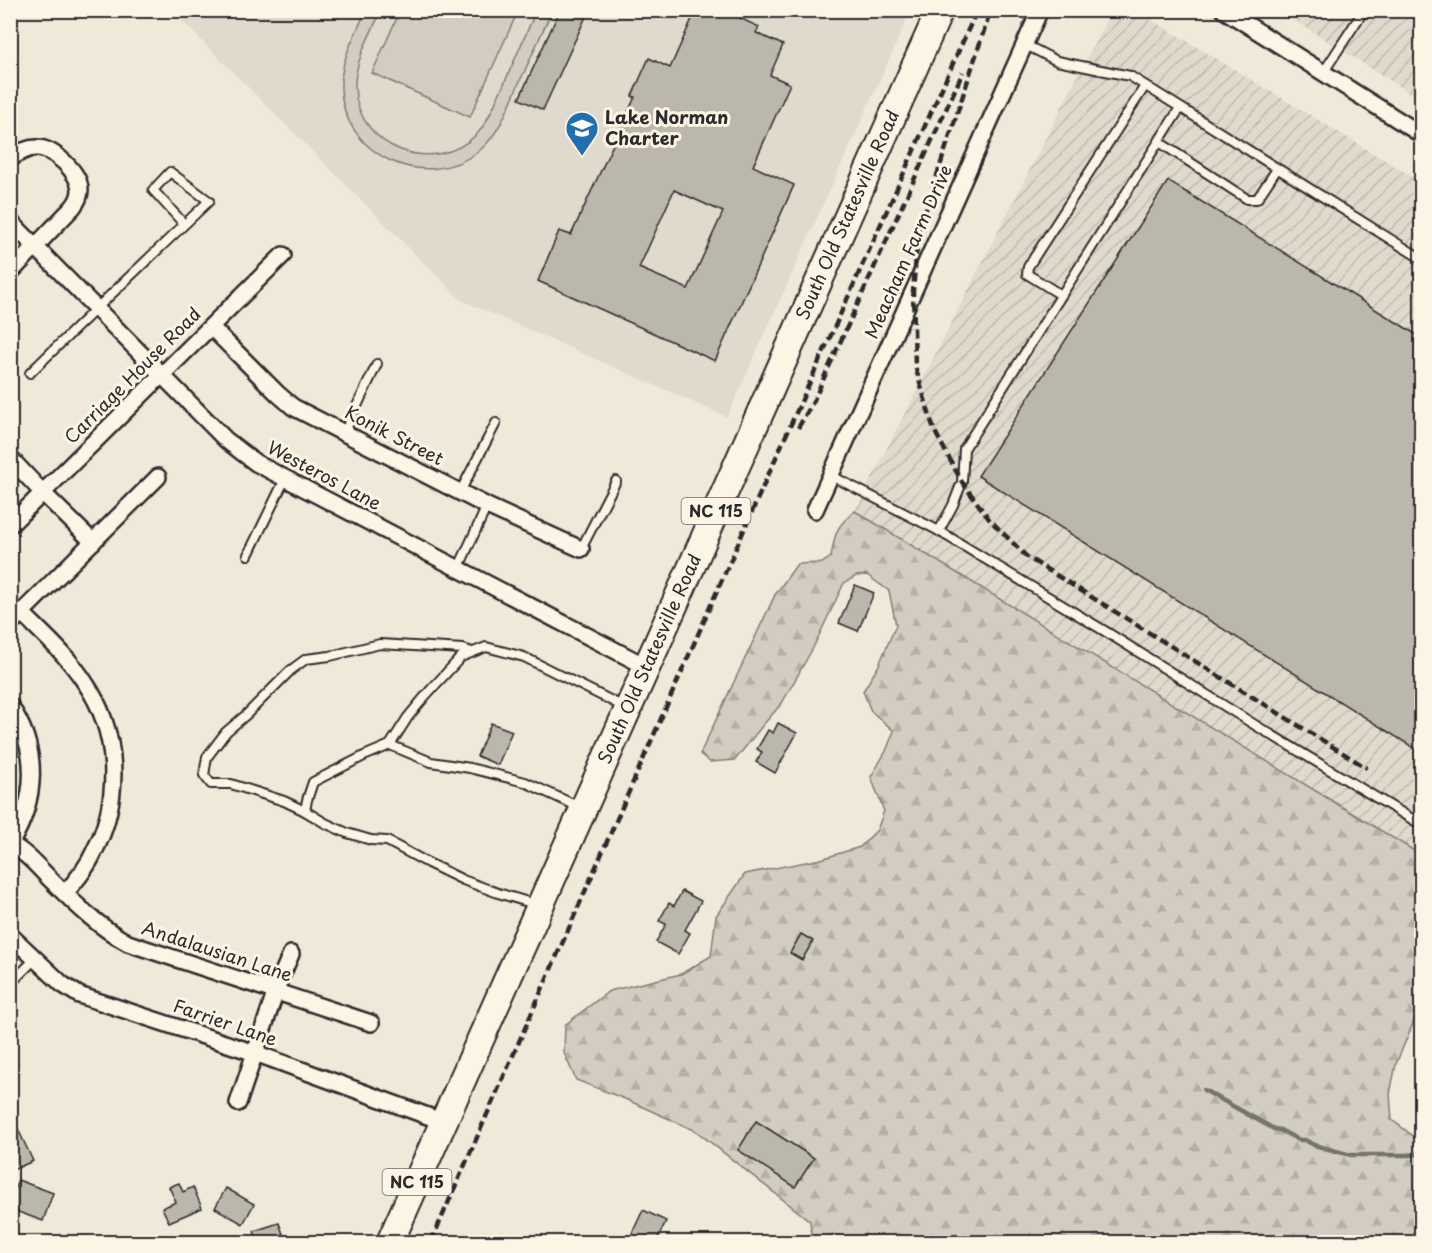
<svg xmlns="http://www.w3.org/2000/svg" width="1432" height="1253" viewBox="0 0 1432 1253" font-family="'Playpen Sans',sans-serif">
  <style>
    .built { fill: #e0dacc }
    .industrial { fill: url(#industrial-furrows) }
    .forest { fill: url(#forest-firs); stroke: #7e7c76; stroke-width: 1.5 }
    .pitch { fill: #d2cdc0; stroke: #7e7c76; stroke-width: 1.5 }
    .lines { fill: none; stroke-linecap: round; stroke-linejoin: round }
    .stream { stroke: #75736d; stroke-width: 4.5 }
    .building { fill: #bcb7ac; stroke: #2b2b2b; stroke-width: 1.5; fill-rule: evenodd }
    .service-casing { stroke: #2b2b2b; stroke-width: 12 }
    .minor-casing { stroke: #2b2b2b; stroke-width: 20 }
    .primary-casing { stroke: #2b2b2b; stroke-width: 30 }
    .service { stroke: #fcf5e5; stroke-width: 8 }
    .minor { stroke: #fcf5e5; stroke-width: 15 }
    .primary { stroke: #fcf5e5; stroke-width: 26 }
    .rail { stroke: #2b2b2b; stroke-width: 4.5; stroke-dasharray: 9 4.5; stroke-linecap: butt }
    .labels { text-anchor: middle; stroke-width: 6; stroke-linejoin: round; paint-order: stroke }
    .shield { fill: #fcf5e5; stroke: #6a6863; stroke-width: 1.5 }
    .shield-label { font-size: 16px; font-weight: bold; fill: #2b2b2b }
    .poi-label { font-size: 18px; font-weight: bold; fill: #2b2b2b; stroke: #fcf5e5; text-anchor: start }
    .street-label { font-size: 18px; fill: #2b2b2b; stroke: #fcf5e5 }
  </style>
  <defs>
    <pattern id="industrial-furrows" width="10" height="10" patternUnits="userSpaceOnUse" patternTransform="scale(1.5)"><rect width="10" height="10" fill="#e0dacc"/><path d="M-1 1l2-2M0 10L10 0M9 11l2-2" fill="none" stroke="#c0bbaf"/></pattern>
    <pattern id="forest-firs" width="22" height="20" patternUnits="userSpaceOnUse" patternTransform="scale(1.5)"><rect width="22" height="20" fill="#d2cdc0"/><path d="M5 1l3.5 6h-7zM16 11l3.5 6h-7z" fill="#b4b0a5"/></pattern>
  </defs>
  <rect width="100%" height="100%" fill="#efe9da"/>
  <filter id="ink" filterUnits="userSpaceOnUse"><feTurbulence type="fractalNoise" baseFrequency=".0167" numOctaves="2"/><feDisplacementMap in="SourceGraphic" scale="12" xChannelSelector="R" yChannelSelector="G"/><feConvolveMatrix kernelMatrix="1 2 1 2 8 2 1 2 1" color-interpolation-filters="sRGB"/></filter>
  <g filter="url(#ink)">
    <!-- built -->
    <polygon class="built" points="178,10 911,11 727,417 461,300 176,15"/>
    <!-- industrial -->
    <g class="industrial">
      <polygon points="1111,11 1137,11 1421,182 1421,855 855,511"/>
      <polygon points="1280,11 1421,11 1421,100"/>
    </g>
    <!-- forest -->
    <path class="forest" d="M855 511 1421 855V1005L1419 1009 1396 1064 1390 1094 1392 1120 1416 1138 1421 1139V1242H812L810 1221 696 1131 625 1099 576 1080 564 1053 565 1025 609 991 681 974 711 956 716 916 745 874 821 859 860 847 877 830 884 811 871 777 886 751 894 731 871 711 863 691 878 667 896 625 889 591 867 575 856 576 844 583 813 648 782 703 763 725 735 760 710 762 700 754 775 595 797 564 822 563 831 557C835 533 836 526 855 511Z"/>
    <!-- pitch -->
    <g class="pitch">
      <path d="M366 11H381C371 34 354 61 355 88 358 149 434 177 477 134 489 121 495 102 503 86 514 61 525 36 536 11H552C541 34 531 58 520 81 509 105 500 134 479 151 425 193 343 156 341 88 340 60 355 35 366 11Z"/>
      <polygon points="400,11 518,11 470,117 372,73"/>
    </g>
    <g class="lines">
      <!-- stream -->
      <polyline class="stream" points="1204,1090 1274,1129 1280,1130 1299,1140 1305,1140 1314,1145 1351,1155 1406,1155 1422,1154"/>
    </g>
    <!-- building -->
    <g class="building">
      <polygon points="560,10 589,10 543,110 519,99"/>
      <path d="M696 10H723L759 27 756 33 783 45 770 75 790 84 753 166 794 185 715 361 538 281 559 231 571 235 635 97 632 96 649 58 670 68ZM674 190 723 212 688 289 639 268Z"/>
      <polygon points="1168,181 1422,338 1422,753 978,476"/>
      <polygon points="855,585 874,593 858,631 839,623"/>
      <polygon points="491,723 512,731 498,765 477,756"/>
      <polygon points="778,723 797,733 775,773 756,762 762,752 757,749 768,730 773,733"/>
      <polygon points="682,891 701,901 685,930 690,933 678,954 656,942 666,924 659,921 669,903 674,906"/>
      <polygon points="801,934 813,941 802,960 790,953"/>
      <polygon points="10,1112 33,1161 10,1171"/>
      <polygon points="756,1121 814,1158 795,1187 738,1150"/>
      <polygon points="18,1180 53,1193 43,1221 10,1209 10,1201"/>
      <polygon points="179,1183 183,1192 193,1187 202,1208 169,1222 162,1208 176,1202 169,1187"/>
      <polygon points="226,1188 254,1204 243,1224 215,1208"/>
      <polygon points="643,1210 666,1221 656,1242 628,1242"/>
      <polygon points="279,1223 286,1242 258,1242 254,1231"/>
    </g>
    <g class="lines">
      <!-- service casing -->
      <g class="service-casing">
        <g id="service">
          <polyline points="1024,44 1057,61 1130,76 1422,259"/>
          <polyline points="1323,73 1364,10"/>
          <polyline points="1159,142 1247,199 1257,199 1277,169"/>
          <polyline points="1061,295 1027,274 1028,267 1145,86"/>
          <path d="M30 373C89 315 149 258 209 201L170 172 153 190 184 224"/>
          <polyline points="344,433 377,364"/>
          <polyline points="830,475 939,531 1108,633 1255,725 1422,825"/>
          <polyline points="460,492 496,423"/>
          <polyline points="939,531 953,505 962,482 964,449 1180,108"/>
          <polyline points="581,549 616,481"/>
          <polyline points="248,555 285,479"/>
          <polyline points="458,569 487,506"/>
          <polyline points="390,745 431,762 470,768 525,782 579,807"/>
          <polyline points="305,811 284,801 231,784 211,784 204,775 207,757 226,732 247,714 291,670 306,659 330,656 380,644 463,649 472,652"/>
          <polyline points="538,905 498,893 463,880 428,863 387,841 371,840 347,833 325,823 305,811 307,800 313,782 364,756 390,745 408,717 427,694 461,657 486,647 524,657 624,707"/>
          <polyline points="10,984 35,959"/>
        </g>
      </g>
      <!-- minor casing -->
      <g class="minor-casing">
        <g id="minor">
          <polyline points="1224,10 1422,135"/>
          <path d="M10 159C18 153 26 148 36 148 53 147 80 173 80 190 80 197 77 202 73 207L10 273"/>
          <polyline points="10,221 226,440 256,463 273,472 647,667"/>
          <polyline points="211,327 278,394 293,407 487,506 581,549"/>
          <polyline points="10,458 43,493 93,542"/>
          <polyline points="815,510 1040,10"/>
          <polyline points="10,525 283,255"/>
          <path d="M22 613C43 634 67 655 84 681 119 731 122 798 94 852 87 868 76 881 65 893"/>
          <polyline points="10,624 158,477"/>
          <path d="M10 706C40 750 37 800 10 844 27 853 39 868 52 881 76 905 99 927 128 943L371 1023"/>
          <polyline points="10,935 62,984 79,995 255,1053 444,1122"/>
          <polyline points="238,1103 279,982 291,954"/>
        </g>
      </g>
      <!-- primary casing -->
      <g class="primary-casing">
        <polyline id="primary" points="390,1242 940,10"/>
      </g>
      <!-- service -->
      <use href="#service" class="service"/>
      <!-- minor -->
      <use href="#minor" class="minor"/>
      <!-- primary -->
      <use href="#primary" class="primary"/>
      <!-- rail -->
      <g class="rail">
        <polyline points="989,15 918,234 913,291 915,366 934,430 962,482 989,519 1027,557 1367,768"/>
        <polyline points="798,428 813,402 963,72"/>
        <polyline points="431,1242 765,482 977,10"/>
      </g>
    </g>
  </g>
  <!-- icons -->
  <defs>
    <g id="school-pin" transform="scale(1.725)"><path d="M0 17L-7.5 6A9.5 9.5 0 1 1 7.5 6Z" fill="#1f6fb2" stroke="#fcf5e5"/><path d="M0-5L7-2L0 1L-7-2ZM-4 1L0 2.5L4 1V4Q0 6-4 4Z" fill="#fff"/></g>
  </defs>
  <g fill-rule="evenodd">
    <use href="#school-pin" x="582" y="128"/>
  </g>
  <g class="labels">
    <!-- shield labels -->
    <g class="shield">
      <rect x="681.5" y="498" width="69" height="26" rx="4.5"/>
      <rect x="382.5" y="1169" width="69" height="26" rx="4.5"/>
    </g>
    <g class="shield-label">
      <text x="716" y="517">NC 115</text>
      <text x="417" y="1188">NC 115</text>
    </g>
    <!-- poi labels -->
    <g class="poi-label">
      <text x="605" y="124">Lake Norman<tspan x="605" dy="21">Charter</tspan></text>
    </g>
    <!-- street labels -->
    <g class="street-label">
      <text transform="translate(848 215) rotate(-66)" y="6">South Old Statesville Road</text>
      <text transform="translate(909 252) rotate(-66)" y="6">Meacham Farm Drive</text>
      <text transform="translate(133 376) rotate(-45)" y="6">Carriage House Road</text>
      <text transform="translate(394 436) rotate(27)" y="6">Konik Street</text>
      <text transform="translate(324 476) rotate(28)" y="6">Westeros Lane</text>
      <text transform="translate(650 659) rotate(-66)" y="6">South Old Statesville Road</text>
      <text transform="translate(217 952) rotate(18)" y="6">Andalausian Lane</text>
      <text transform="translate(225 1023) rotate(19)" y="6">Farrier Lane</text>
    </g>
  </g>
  <!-- margin -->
  <rect width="1432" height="1253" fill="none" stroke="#fcf5e5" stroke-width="36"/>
  <rect x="18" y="18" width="1396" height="1217" fill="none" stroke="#2b2b2b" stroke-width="2" filter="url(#ink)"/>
</svg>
